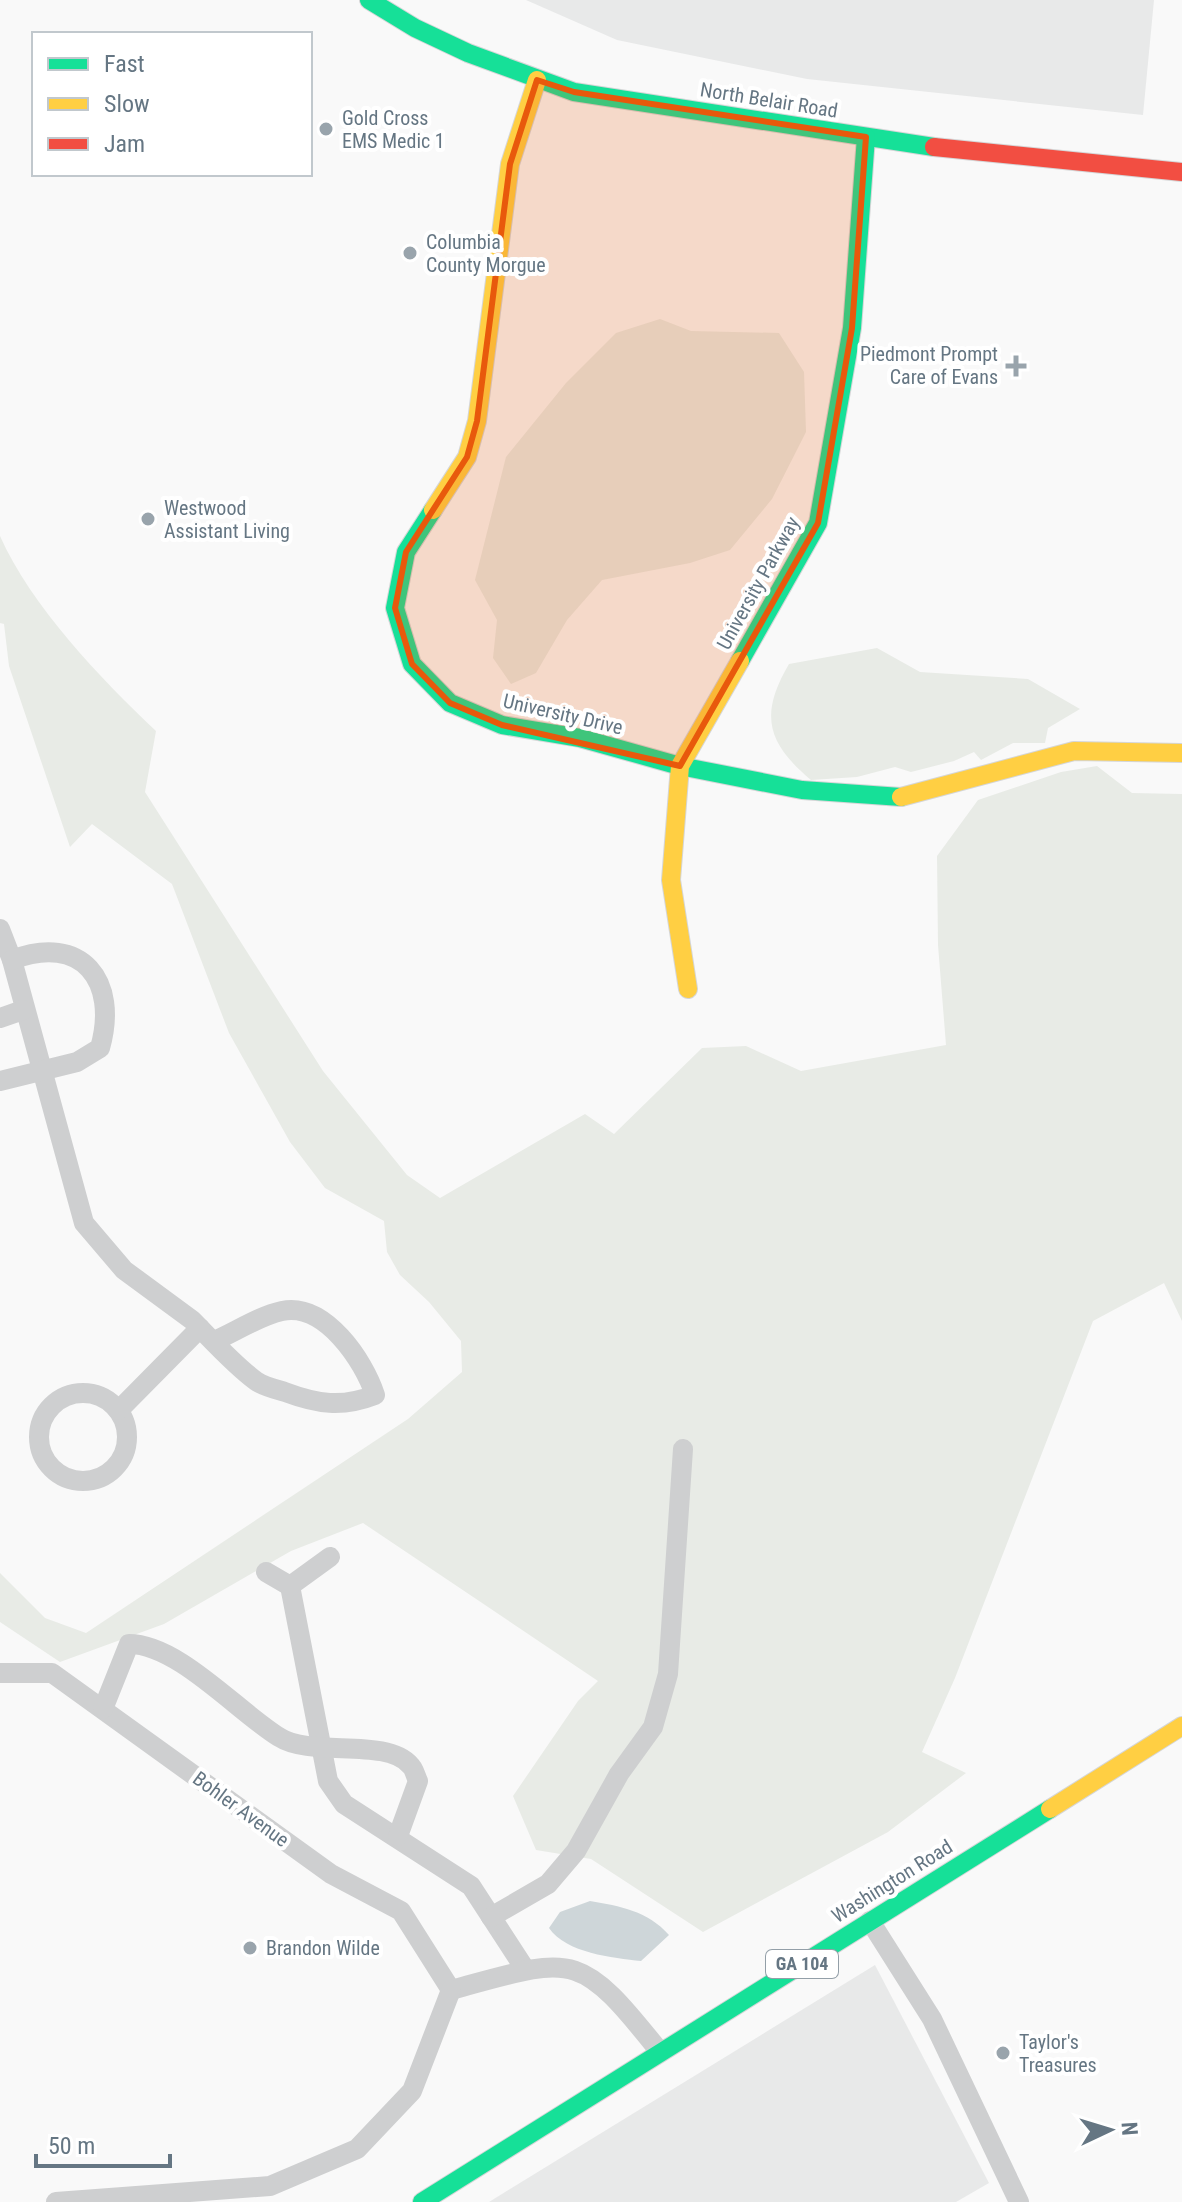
<svg xmlns="http://www.w3.org/2000/svg" width="1182" height="2202" viewBox="0 0 1182 2202" font-family="'Roboto Condensed',sans-serif">
  <style>
    .built { fill: #e8e9e9 }
    .green { fill: #e8ebe6 }
    .water { fill: #ced6d9 }
    .lines { fill: none; stroke-linecap: round; stroke-linejoin: round }
    .fast-casing { stroke: #d5d6d7; stroke-width: 20 }
    .slow-casing { stroke: #d5d6d7; stroke-width: 20 }
    .jam-casing { stroke: #d5d6d7; stroke-width: 20 }
    .street { stroke: #cecfd0; stroke-width: 20 }
    .fast { stroke: #16e098; stroke-width: 18 }
    .slow { stroke: #ffcf43; stroke-width: 18 }
    .jam { stroke: #f24e42; stroke-width: 18 }
    .marked { fill: #e8590c; fill-opacity: 0.2; stroke: #e8590c; stroke-width: 6; stroke-linejoin: round }
    .poi-dot { fill: #99a4ac; stroke: #fff; stroke-width: 3 }
    .labels { text-anchor: middle; stroke-width: 8; stroke-linejoin: round; paint-order: stroke }
    .shield { fill: #fff; stroke: #939fa8; stroke-width: 2 }
    .shield-label { font-size: 18px; font-weight: bold; fill: #657683 }
    .street-label { font-size: 20px; fill: #657683; stroke: #fff }
    .poi-label { font-size: 20px; fill: #657683; stroke: #fff; text-anchor: start }
  </style>
  <rect width="100%" height="100%" fill="#f9f9f9"/>
  <!-- built -->
  <g class="built">
    <polygon points="526,0 1154,0 1143,115 807,79 617,40"/>
    <polygon points="875,1965 989,2183 956,2202 489,2202"/>
  </g>
  <!-- green -->
  <g class="green">
    <polygon points="660,319 691,331 779,333 804,372 806,432 772,499 730,550 690,563 602,580 567,620 536,673 511,684 493,658 497,620 475,580 506,457 566,383 616,333"/>
    <path d="M0 536C31 606 101 679 156 731L145 792 323 1071 407 1175 440 1198 585 1114 614 1134 702 1048 746 1046 801 1071 946 1045 938 945 937 856 978 800 1061 772 1097 766 1132 793 1182 794V1321L1164 1283 1093 1321 955 1678 922 1752 966 1773 888 1832 703 1932 591 1859 536 1850 513 1796 578 1701 598 1681 363 1523 291 1551 164 1624 60 1662 0 1622V1573L45 1618 86 1633 408 1419 462 1372 461 1341 429 1302 400 1275 387 1252 384 1221 325 1188 290 1142 229 1033 172 884 92 824 70 847 9 666 4 624 0 623Z"/>
    <path d="M877 648 920 672 1028 679 1080 709 1048 728 1045 743H1013L981 760 974 752 954 761 911 772 895 767 857 777 811 780C767 743 759 715 789 664Z"/>
  </g>
  <!-- water -->
  <path class="water" d="M590 1901C620 1906 648 1911 669 1935L641 1961C613 1958 566 1953 549 1928L560 1912Z"/>
  <g class="lines">
    <!-- fast casing -->
    <g class="fast-casing">
      <g id="fast">
        <polyline points="369,0 415,28 468,53 574,92 934,147"/>
        <polyline points="433,510 406,552 395,608 412,664 450,703 502,725 580,738 680,766 802,790 901,797"/>
        <polyline points="740,661 818,523 852,328 866,137"/>
        <polyline points="422,2202 1050,1809"/>
      </g>
    </g>
    <!-- slow casing -->
    <g class="slow-casing">
      <g id="slow">
        <polyline points="433,510 467,457 477,421 510,164 537,80"/>
        <polyline points="901,797 1074,751 1182,753"/>
        <polyline points="688,989 671,880 680,766 740,661"/>
        <polyline points="1050,1809 1182,1726"/>
      </g>
    </g>
    <!-- jam casing -->
    <g class="jam-casing">
      <polyline id="jam" points="934,147 1182,172"/>
    </g>
    <!-- street -->
    <g class="street">
      <path d="M0 929 12 960 84 1223 124 1270 192 1320C212 1340 233 1364 256 1381 263 1386 275 1389 285 1392 317 1404 342 1408 375 1395 364 1361 325 1302 282 1311 259 1316 235 1332 214 1341"/>
      <polyline points="0,1018 23,1010"/>
      <path d="M0 1081 77 1062 100 1048C119 981 82 933 12 960"/>
      <circle cx="83" cy="1437" r="44"/>
      <polyline points="119,1410 200,1328"/>
      <polyline points="330,1557 290,1586 328,1781 344,1804 471,1886 525,1969"/>
      <polyline points="266,1572 290,1586"/>
      <polyline points="0,1673 52,1673 331,1874 401,1911 451,1990"/>
      <path d="M103 1709 129 1644C178 1644 238 1712 279 1737 311 1758 386 1737 410 1765 414 1768 416 1777 418 1781L398 1836"/>
      <polyline points="491,1917 548,1884 576,1851 619,1774 653,1727 668,1674 683,1449"/>
      <polyline points="870,1921 932,2019 1019,2202"/>
      <path d="M451 1990C575 1956 578 1949 660 2052"/>
      <polyline points="56,2202 270,2186 357,2149 412,2091 451,1990"/>
    </g>
    <!-- fast -->
    <use href="#fast" class="fast"/>
    <!-- slow -->
    <use href="#slow" class="slow"/>
    <!-- jam -->
    <use href="#jam" class="jam"/>
  </g>
  <!-- marked area -->
  <path class="marked" d="M537 80 574 92 866 137 852 328 818 523 680 766 502 725 450 703 412 664 395 608 406 552 467 457 477 421 510 164Z"/>
  <!-- markers -->
  <g class="poi-dot">
    <circle cx="326" cy="129" r="8"/>
    <circle cx="410" cy="253" r="8"/>
    <path d="M1012 354h8v8h8v8h-8v8h-8v-8h-8v-8h8z"/>
    <circle cx="148" cy="519" r="8"/>
    <circle cx="250" cy="1948" r="8"/>
    <circle cx="1003" cy="2053" r="8"/>
  </g>
  <g class="labels">
    <!-- shield labels -->
    <rect class="shield" x="766" y="1950" width="72" height="28" rx="6"/>
    <g class="shield-label">
      <text x="802" y="1970">GA 104</text>
    </g>
    <!-- street labels -->
    <g class="street-label">
      <text transform="translate(769 100) rotate(9)" y="7">North Belair Road</text>
      <text transform="translate(758 583) rotate(-61)" y="7">University Parkway</text>
      <text transform="translate(563 714) rotate(13)" y="7">University Drive</text>
      <text transform="translate(241 1809) rotate(36)" y="7">Bohler Avenue</text>
      <text transform="translate(892 1881) rotate(-32)" y="7">Washington Road</text>
    </g>
    <!-- poi labels -->
    <g class="poi-label">
      <text x="342" y="125">Gold Cross<tspan x="342" dy="23">EMS Medic 1</tspan></text>
      <text x="426" y="249">Columbia<tspan x="426" dy="23">County Morgue</tspan></text>
      <text x="998" y="361" text-anchor="end">Piedmont Prompt<tspan x="998" dy="23">Care of Evans</tspan></text>
      <text x="164" y="515">Westwood<tspan x="164" dy="23">Assistant Living</tspan></text>
      <text x="266" y="1955">Brandon Wilde</text>
      <text x="1019" y="2049">Taylor's<tspan x="1019" dy="23">Treasures</tspan></text>
    </g>
  </g>
  <!-- legend -->
  <rect x="32" y="32" width="280" height="144" fill="#ffffff" stroke="#c1c8cd" stroke-width="2"/>
  <rect x="48" y="58" width="40" height="12" fill="#16e098" stroke="#c1c8cd" stroke-width="2"/>
  <text x="104" y="72" font-size="24" fill="#657683">Fast</text>
  <rect x="48" y="98" width="40" height="12" fill="#ffcf43" stroke="#c1c8cd" stroke-width="2"/>
  <text x="104" y="112" font-size="24" fill="#657683">Slow</text>
  <rect x="48" y="138" width="40" height="12" fill="#f24e42" stroke="#c1c8cd" stroke-width="2"/>
  <text x="104" y="152" font-size="24" fill="#657683">Jam</text>
  <!-- north arrow -->
  <g transform="translate(1110 2130) rotate(86)" stroke="#ffffff" stroke-width="6" paint-order="stroke">
  <path d="M0-6L14 30L0 20L-14 30Z" fill="#657683"/>
  <text y="-12" font-size="22" font-weight="bold" text-anchor="middle" fill="#657683">N</text>
  </g>
  <!-- scale -->
  <path d="M36 2154v12h134v-12" fill="none" stroke="#657683" stroke-width="4"/>
  <text x="48" y="2154" font-size="24" fill="#657683" stroke="#ffffff" stroke-width="6" paint-order="stroke">50 m</text>
</svg>
